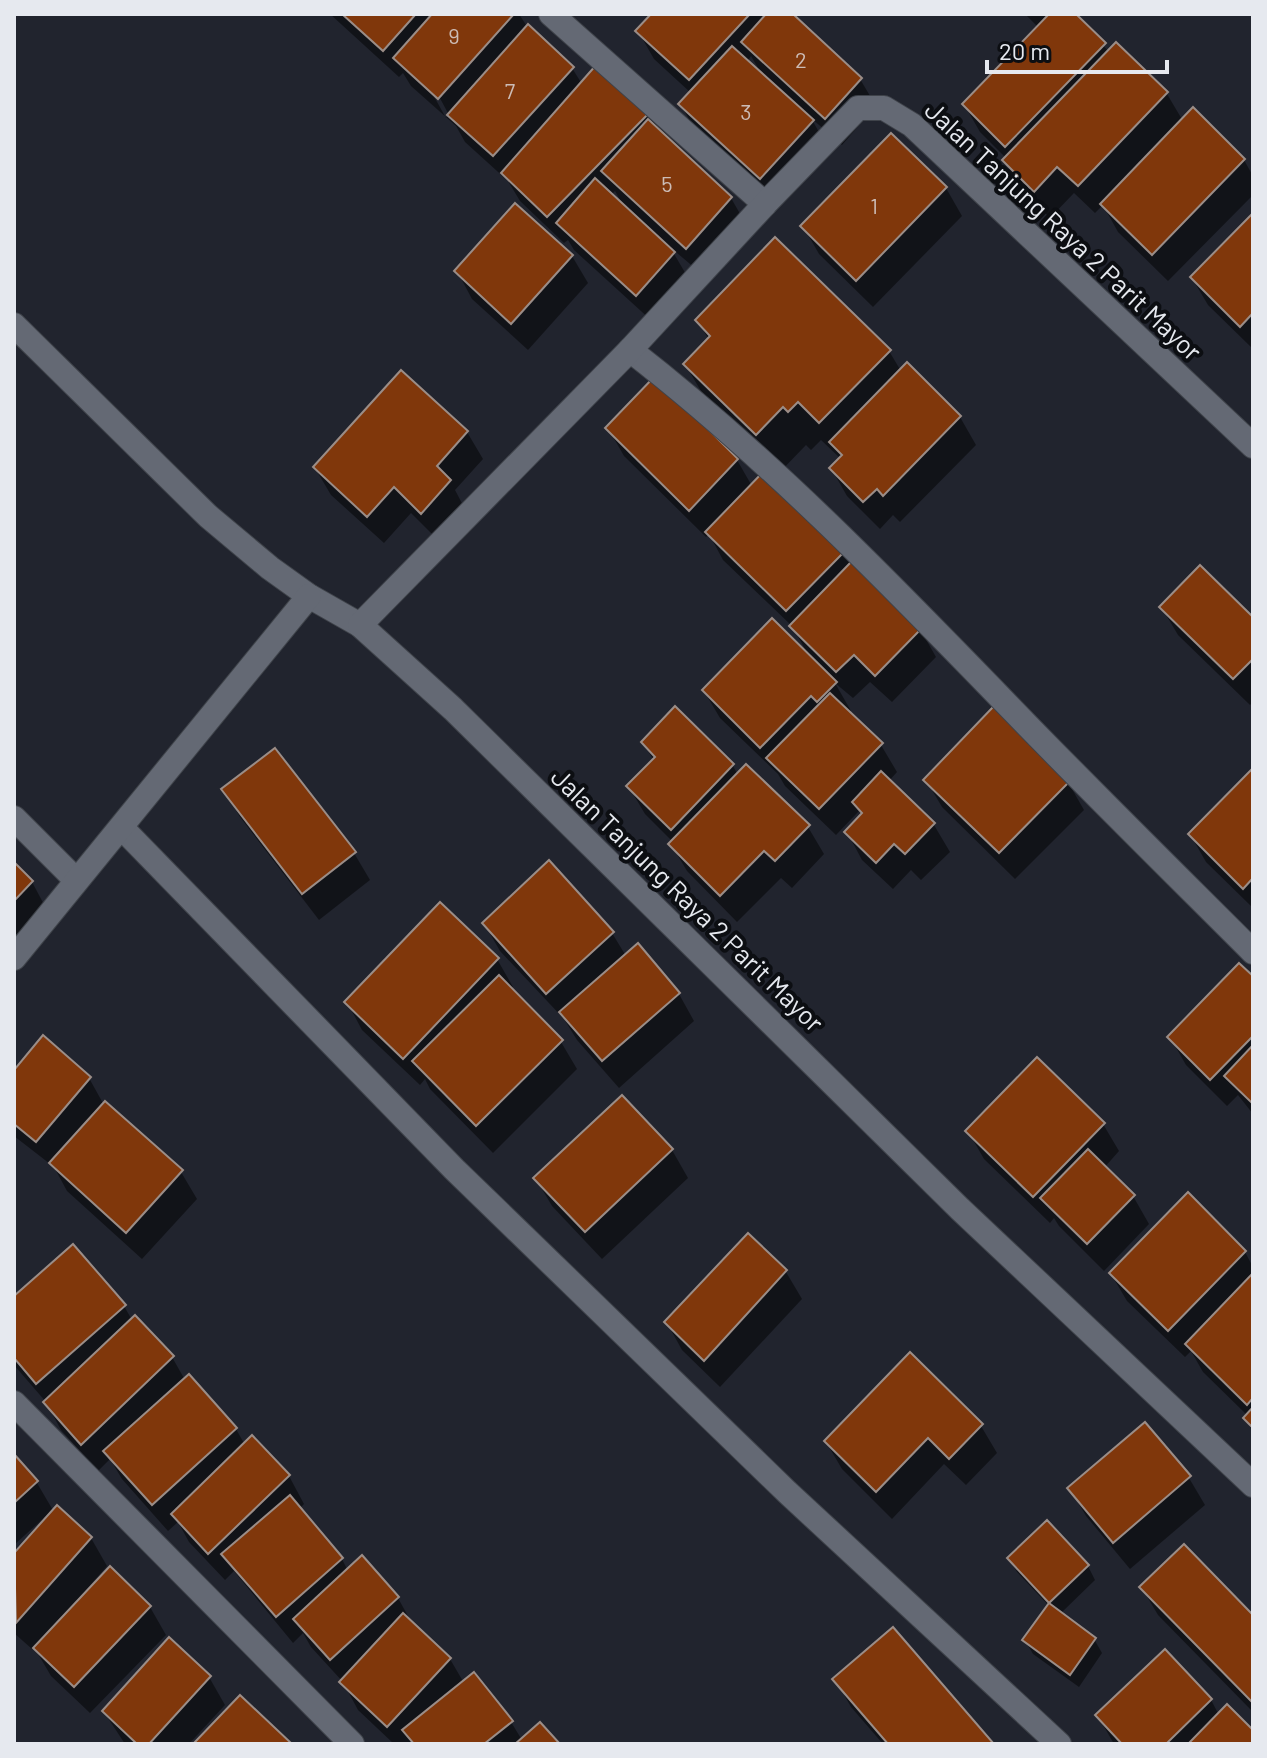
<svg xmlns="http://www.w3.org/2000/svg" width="1267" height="1758" viewBox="0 0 1267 1758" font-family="Barlow,sans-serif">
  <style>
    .shadow { fill: #0007; fill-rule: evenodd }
    .building { fill: #80370b; stroke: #9b8d87; stroke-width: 2 }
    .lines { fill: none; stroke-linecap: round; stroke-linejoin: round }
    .street-casing { stroke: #3f434a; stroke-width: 26 }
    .street { stroke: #646974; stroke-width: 24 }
    .labels { text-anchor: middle; stroke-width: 8; stroke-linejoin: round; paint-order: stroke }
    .number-label { font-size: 22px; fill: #ccbcb6 }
    .street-label { font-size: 26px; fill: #e6e9ef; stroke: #0c0e12 }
  </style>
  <rect width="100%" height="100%" fill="#21242e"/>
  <!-- shadow -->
  <g class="shadow">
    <path d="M330 14H519L528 28 572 68 582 84 650 111 666 138 731 198 747 226 703 275 670 247 690 281 653 322 574 250 568 240 564 243 520 201 508 181 465 142 456 126 411 86 403 73 399 77ZM435 89 449 115 446 118 431 91ZM615 191 624 207 611 195Z"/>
    <path d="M653 14H790L860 79 876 106 842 145 811 118 828 148 777 206 696 132 681 105 691 93 654 59 638 31ZM751 56 761 73 747 62Z"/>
    <polygon points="1025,14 1082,14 1078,18 1109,52 1116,44 1167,94 1183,121 1193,110 1244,160 1253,176 1253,195 1168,281 1118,232 1103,205 1095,213 1074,193 1050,218 1020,188 1004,160 1006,158 980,132 964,104 1039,28"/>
    <polygon points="946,188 962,216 873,307 819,254 803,226"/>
    <polygon points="1253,215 1253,349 1208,305 1192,278"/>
    <polygon points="572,256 588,283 528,350 472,299 457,271"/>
    <polygon points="698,321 889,351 901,371 960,417 976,445 900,522 893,515 880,529 847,496 831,468 841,459 821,440 811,450 806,445 779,473 708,403 685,364 709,340"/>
    <polygon points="655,379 737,460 752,486 765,473 920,629 936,657 892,702 870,682 853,698 835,683 851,711 849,713 881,745 897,772 889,781 934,825 950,852 921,880 911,870 893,889 862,860 847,832 862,816 859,811 836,835 785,786 778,774 720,718 704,691 808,655 793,627 723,560 709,534 706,537 624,456 608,428"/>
    <polygon points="467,432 483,459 455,490 465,509 438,540 411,513 384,543 331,495 315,468"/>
    <polygon points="1162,608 1253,620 1253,702 1250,705 1178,635"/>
    <polygon points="675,709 733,766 738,775 808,827 824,854 792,888 781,878 737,922 687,871 671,844 673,842 645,814 629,787 654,761 643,742"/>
    <polygon points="1253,771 1253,908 1206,862 1190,834"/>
    <polygon points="926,780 1068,782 1084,810 1015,879 942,807"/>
    <polygon points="224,790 354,853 370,880 319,920 240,817"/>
    <polygon points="14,865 32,882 47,910 14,945"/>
    <polygon points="484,923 612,933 626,956 679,994 694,1021 619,1088 577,1040 564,1019 500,951"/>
    <polygon points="497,959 513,987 511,990 561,1042 577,1069 493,1153 430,1089 425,1079 420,1085 362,1030 347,1002"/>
    <polygon points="1253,979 1253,1114 1238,1095 1227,1106 1186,1065 1170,1037"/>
    <polygon points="14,1073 89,1078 104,1105 181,1172 197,1199 142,1259 67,1191 54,1167 14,1136"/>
    <polygon points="1103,1124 1119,1151 1104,1168 1133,1196 1149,1224 1104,1271 1059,1226 1054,1218 1050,1223 984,1159 968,1131"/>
    <polygon points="672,1150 688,1178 602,1259 552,1206 536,1179"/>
    <polygon points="748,1236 786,1272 802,1299 720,1387 682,1350 667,1323"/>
    <polygon points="73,1247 124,1306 132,1320 172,1357 185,1380 189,1377 236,1429 245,1445 289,1476 304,1504 299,1509 342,1559 348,1571 362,1558 398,1598 413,1625 450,1659 464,1683 511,1722 522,1740 557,1744 394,1744 358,1710 343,1682 311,1647 303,1633 293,1643 234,1571 225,1580 189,1542 178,1522 168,1531 122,1479 110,1459 98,1471 61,1430 46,1402 14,1365 14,1299"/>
    <polygon points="1245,1252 1253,1267 1253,1432 1245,1418 1248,1416 1203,1372 1191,1351 1185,1357 1127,1301 1111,1274"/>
    <polygon points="981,1426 997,1453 966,1485 944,1464 892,1519 842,1469 826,1442"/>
    <polygon points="14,1457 37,1483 54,1512 91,1538 107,1566 85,1591 150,1607 166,1635 90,1713 51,1676 34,1647 32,1649 14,1633 14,1556 48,1518 46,1516 14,1545"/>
    <polygon points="1189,1478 1205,1505 1130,1569 1086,1516 1070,1489"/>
    <polygon points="1009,1559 1088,1566 1095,1580 1060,1614 1094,1639 1102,1653 1079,1687 1033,1654 1025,1640 1049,1606 1017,1572"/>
    <polygon points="1142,1588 1253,1618 1253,1712 1158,1615"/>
    <polygon points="209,1677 225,1705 189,1744 125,1744 104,1712"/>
    <polygon points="835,1679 991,1744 883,1744 851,1707"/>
    <polygon points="1211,1700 1219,1715 1253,1733 1253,1744 1114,1744 1098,1716"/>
  </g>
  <!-- building -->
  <g class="building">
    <polygon points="342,14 416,14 383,51"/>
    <polygon points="432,14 514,14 438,99 393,58"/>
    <polygon points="651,14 750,14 689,80 635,31"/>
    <polygon points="766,14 793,14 862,78 825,119 741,42"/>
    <polygon points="1049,14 1076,14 1106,43 1005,147 962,104"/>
    <polygon points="528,24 574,67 493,156 447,115"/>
    <polygon points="1116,42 1168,92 1078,186 1057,167 1034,192 1002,160"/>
    <polygon points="732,46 814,120 760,179 678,104"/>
    <polygon points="597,64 652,110 547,217 501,173"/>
    <polygon points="1193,107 1245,159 1152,255 1100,204"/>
    <polygon points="648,119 732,197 686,249 601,171"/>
    <polygon points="891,133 947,187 856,281 800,226"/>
    <polygon points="595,178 675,252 636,296 556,223"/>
    <polygon points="515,203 573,255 511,324 454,271"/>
    <polygon points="1253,213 1253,313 1240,327 1190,277"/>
    <polygon points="775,237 891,350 819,423 798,402 788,412 783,407 756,435 683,364 710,336 695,320"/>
    <polygon points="907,362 961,416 883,496 877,489 863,502 829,468 842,455 829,442"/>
    <polygon points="401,370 468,431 437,466 451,480 421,514 394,487 367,517 313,467"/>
    <polygon points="655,376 738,459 689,511 605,428"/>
    <polygon points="765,470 846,550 786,611 705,532"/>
    <polygon points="853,560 922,628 875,676 854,655 836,672 789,626"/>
    <polygon points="1200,565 1253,617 1253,659 1233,679 1159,607"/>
    <polygon points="772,618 837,682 817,702 811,696 760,748 702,690"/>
    <polygon points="830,693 883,743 819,809 766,758"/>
    <polygon points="675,706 734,764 671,830 626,786 655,757 641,742"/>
    <polygon points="994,706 1070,781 999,853 923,780"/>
    <polygon points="275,748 356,852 302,894 221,789"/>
    <polygon points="746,764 810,825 775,861 764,851 720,896 668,844"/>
    <polygon points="1253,768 1253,878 1243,889 1188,834"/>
    <polygon points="881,771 935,823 905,854 894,844 876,863 844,832 862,813 852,802"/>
    <polygon points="549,860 614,932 546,994 482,923"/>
    <polygon points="14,862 33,881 14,901"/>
    <polygon points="440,902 499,958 403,1059 344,1002"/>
    <polygon points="638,943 680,993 602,1061 559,1012"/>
    <polygon points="1239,963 1253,976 1253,1036 1210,1080 1167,1037"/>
    <polygon points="499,975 563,1040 476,1126 412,1061"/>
    <polygon points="43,1035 91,1077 36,1142 14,1124 14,1070"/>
    <polygon points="1253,1045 1253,1104 1224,1076"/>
    <polygon points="1037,1057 1105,1123 1033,1197 965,1131"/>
    <polygon points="622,1095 673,1149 585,1232 533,1178"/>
    <polygon points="105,1101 183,1170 126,1233 49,1163"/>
    <polygon points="1088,1149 1135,1195 1087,1244 1040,1198"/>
    <polygon points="1188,1192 1246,1251 1168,1331 1109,1273"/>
    <polygon points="748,1233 787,1270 704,1361 664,1322"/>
    <polygon points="73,1244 126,1305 36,1384 14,1358 14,1296"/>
    <polygon points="1253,1273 1253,1398 1247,1405 1185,1344"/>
    <polygon points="135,1315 174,1356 81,1445 43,1402"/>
    <polygon points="910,1352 983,1424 949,1459 928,1438 876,1492 824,1441"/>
    <polygon points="189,1374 237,1428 152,1505 103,1451"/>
    <polygon points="1253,1407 1253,1428 1243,1418"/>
    <polygon points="1145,1422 1191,1476 1113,1543 1067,1488"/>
    <polygon points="252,1435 290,1475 208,1554 171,1514"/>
    <polygon points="14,1454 38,1481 14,1503"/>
    <polygon points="290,1495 343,1558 276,1617 221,1554"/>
    <polygon points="57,1505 92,1537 16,1623 14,1553"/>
    <polygon points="1047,1520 1089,1565 1049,1603 1007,1558"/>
    <polygon points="1184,1544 1253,1615 1253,1703 1139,1587"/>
    <polygon points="362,1555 399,1597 330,1660 293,1619"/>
    <polygon points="110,1566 151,1606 74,1687 33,1648"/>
    <polygon points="1049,1603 1096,1638 1070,1675 1022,1640"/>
    <polygon points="403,1613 451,1658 387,1727 339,1682"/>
    <polygon points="893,1627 994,1744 888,1744 832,1679"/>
    <polygon points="169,1637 211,1676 149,1744 137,1744 102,1711"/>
    <polygon points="1165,1649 1212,1699 1166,1744 1122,1744 1095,1715"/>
    <polygon points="474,1672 513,1721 484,1744 414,1744 402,1730"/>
    <polygon points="240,1695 291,1743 290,1744 193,1744"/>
    <polygon points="1227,1704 1253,1730 1253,1744 1188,1744"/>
    <polygon points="540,1722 560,1744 515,1744"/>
  </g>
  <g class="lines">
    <!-- street casing -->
    <g class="street-casing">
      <g id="street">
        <polyline points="551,14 765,204"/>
        <polyline points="14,325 208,516 270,568 309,596 360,625"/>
        <path d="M630 350C774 462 900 594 1026 724 1101 801 1177 876 1253 952"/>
        <polyline points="1253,446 912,125 884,108 858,108 765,204 630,350 360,625 453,709 960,1209 1253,1485"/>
        <polyline points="14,818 76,880"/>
        <polyline points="122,828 454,1169 787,1492 1059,1744"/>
        <polyline points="14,958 309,596"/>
        <polyline points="14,1403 352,1744"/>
      </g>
    </g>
    <!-- street -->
    <use href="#street" class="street"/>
  </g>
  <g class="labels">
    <!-- number labels -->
    <g class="number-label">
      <text x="454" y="44">9</text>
      <text x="801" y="68">2</text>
      <text x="510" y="99">7</text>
      <text x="746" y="120">3</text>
      <text x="667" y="192">5</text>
      <text x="874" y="214">1</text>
    </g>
    <!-- street labels -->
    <g class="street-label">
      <text transform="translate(1063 231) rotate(43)" y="9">Jalan Tanjung Raya 2 Parit Mayor</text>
      <text transform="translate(687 900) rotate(44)" y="9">Jalan Tanjung Raya 2 Parit Mayor</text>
    </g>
  </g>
  <!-- border -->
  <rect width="1267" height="1758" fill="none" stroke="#e6e9ef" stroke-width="32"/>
  <!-- scale -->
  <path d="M987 60v12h180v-12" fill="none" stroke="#e6e9ef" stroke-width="4"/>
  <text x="999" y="60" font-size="24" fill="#e6e9ef" stroke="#0c0e12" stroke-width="6" paint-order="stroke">20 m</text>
</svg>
